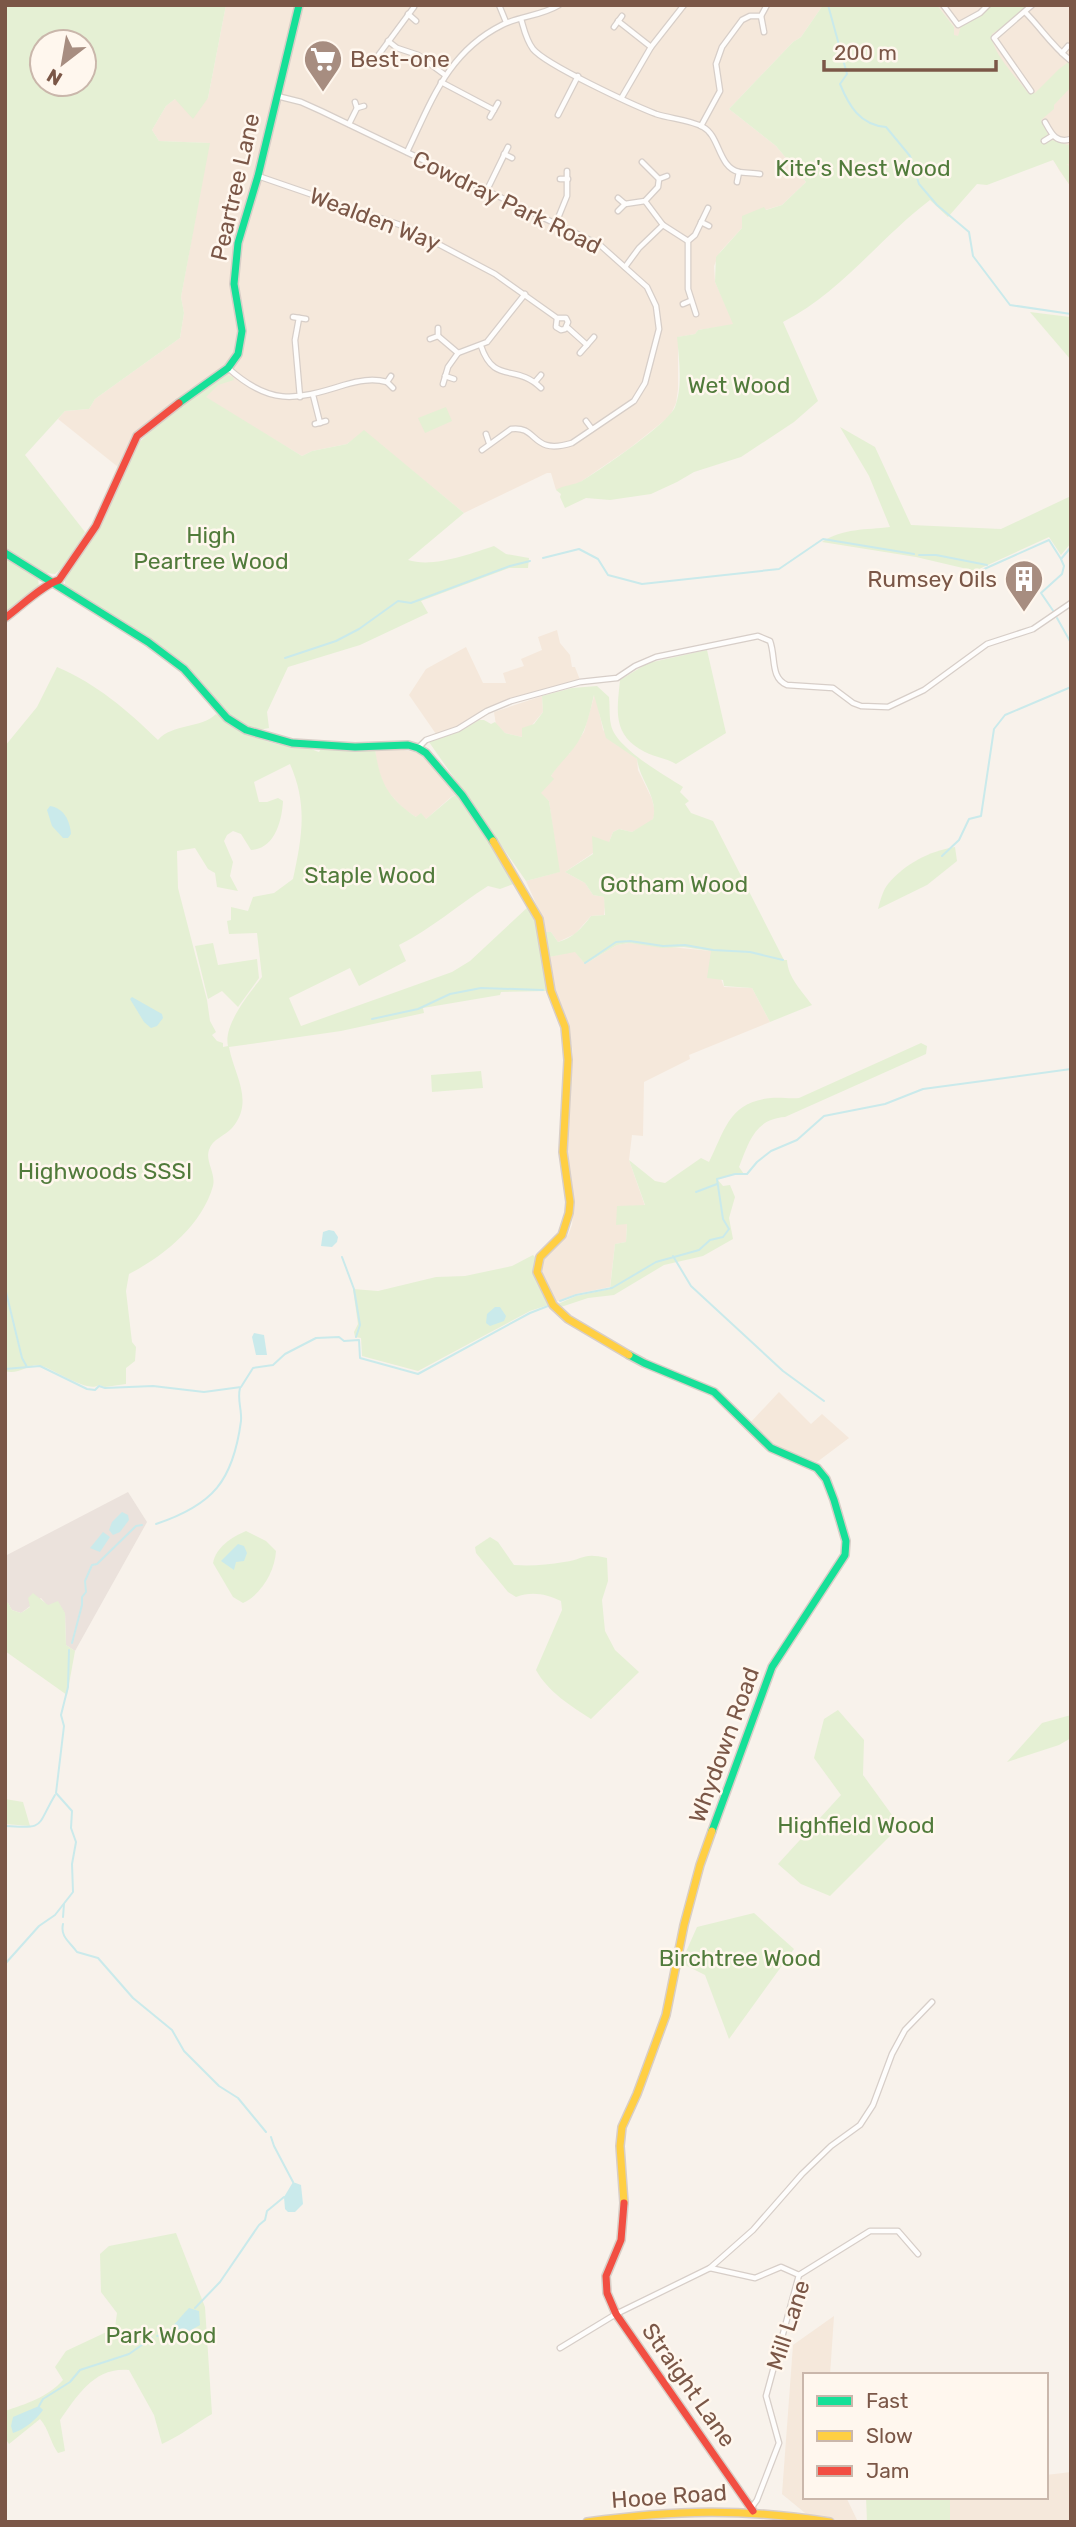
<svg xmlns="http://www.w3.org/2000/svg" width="1076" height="2527" viewBox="0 0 1076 2527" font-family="Rubik,sans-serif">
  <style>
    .residential { fill: #f5e8db }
    .industrial { fill: #ebe2dc }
    .green { fill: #e5f0d4; fill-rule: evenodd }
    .water { fill: #caeaeb }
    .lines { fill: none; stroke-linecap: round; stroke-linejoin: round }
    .stream { stroke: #caeaeb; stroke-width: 2 }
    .street-casing { stroke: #d7cec8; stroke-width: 7 }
    .fast-casing { stroke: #d8cec7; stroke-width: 10 }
    .slow-casing { stroke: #d8cec7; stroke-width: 10 }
    .jam-casing { stroke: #d8cec7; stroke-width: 10 }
    .street { stroke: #fefdfc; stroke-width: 4.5 }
    .fast { stroke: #16e098; stroke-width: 7 }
    .slow { stroke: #ffcf43; stroke-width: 7 }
    .jam { stroke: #f24e42; stroke-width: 7 }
    .labels { text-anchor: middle; stroke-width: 5; stroke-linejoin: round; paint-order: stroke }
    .poi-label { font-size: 23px; fill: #7b5747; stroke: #fff7ee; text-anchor: start }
    .park-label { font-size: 23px; fill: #517b3b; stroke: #fff7ee }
    .street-label { font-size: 23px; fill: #7b5747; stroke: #fff7ee }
  </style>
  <rect width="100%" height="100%" fill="#f8f2eb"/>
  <!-- residential -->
  <g class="residential">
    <polygon points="226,5 823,5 801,37 793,42 729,109 776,146 806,182 782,205 765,210 743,222 742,228 720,252 714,266 715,282 733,321 733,325 698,330 695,334 678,337 678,389 676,403 670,416 630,448 579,483 556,490 551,473 547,473 464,513 364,431 347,444 312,451 302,456 190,389 133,435 118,467 58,419 65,411 89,409 95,399 180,338 184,313 181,297 209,143 159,141 152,130 166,106 175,99 202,103 208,98"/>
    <polygon points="937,5 1071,5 1071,187 1059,170 1043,139 954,35 954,27"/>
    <polygon points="557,630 560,643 570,655 572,667 575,667 580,680 510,698 485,710 457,728 436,734 409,695 426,669 466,647 483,683 506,683 503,673 524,666 521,659 542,650 538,637"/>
    <polygon points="595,693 603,730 637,759 638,770 652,799 655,812 653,819 646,825 632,832 619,829 613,832 609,842 565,872 585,883 593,895 604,897 605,906 604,915 591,916 575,934 558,942 551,932 545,932 538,908 526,881 559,872 549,801 540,793 550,781 551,776 559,763 567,753 569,754 584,732"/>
    <polygon points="542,696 543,712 522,737 505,733 496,725 494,712"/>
    <polygon points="375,749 398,749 419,753 459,794 451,797 426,819 416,817 404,809 389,793 378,774"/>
    <polygon points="629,943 711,951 724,987 752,988 770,1022 689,1055 690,1059 644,1082 643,1136 632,1135 629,1160 645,1206 627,1223 626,1242 615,1244 610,1287 576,1294 556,1302 547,1286 541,1268 544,1259 556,1244 568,1235 572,1225 574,1202 565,1148 573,1052 567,1021 554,991 548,960 549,957 575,951 585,964 617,945"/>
    <polygon points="779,1392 811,1424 822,1414 849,1438 817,1462 769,1444 749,1424"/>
    <polygon points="834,2316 830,2375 805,2375 805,2497 846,2497 858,2522 816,2522 782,2494 793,2345"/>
    <polygon points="1071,2472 1071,2522 950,2522 950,2497 1046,2497 1046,2475"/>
  </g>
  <!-- industrial -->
  <polygon class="industrial" points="128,1492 147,1522 75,1651 66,1645 65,1613 48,1606 41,1598 21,1613 12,1610 8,1603 5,1602 5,1556"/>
  <!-- green -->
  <g class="green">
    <path d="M5 5H226L208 98 193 119 175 99 166 106 152 130 159 141 210 143 181 297 184 313 180 338 95 399 89 409 65 411 25 455 85 532 67 563 55 574 46 573 5 551ZM42 42H84V84H42Z"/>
    <path d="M823 5H937L954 27V35L958 36 961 26 979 16 992 5H1027L1007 24 992 34C990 51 1017 78 1028 93H1035L1059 69 1071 60V87L1054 105V109L1041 120 1048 134 1043 139 1045 143 1052 140 1068 145 1071 143V165L1066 164 1071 167V187L1053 160 987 185 977 184 948 217 930 200C880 238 840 293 783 322L818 401 794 422 741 457 694 472 677 482 651 494 610 500 586 498 565 508 560 497 561 494 556 490C564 485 574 485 582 481 600 470 668 424 675 407 683 386 679 359 677 337L695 334 698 330 733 324 715 282 716 257 742 228V216L764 207 766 210 782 205 806 182 776 146 729 109 793 42 801 37Z"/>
    <polygon points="1030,312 1070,317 1071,360"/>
    <path d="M227 375 233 377 234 380 218 385 206 397 302 456 312 451 347 444 364 430 464 513 408 560C433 568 470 554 494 546L506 554 529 558 528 568H509L421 601 428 613 360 645 288 667 267 712 269 728C233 738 210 692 190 671 156 634 105 615 65 585V579L84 548 134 447 169 414Z"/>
    <polygon points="446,407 452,421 425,433 418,418"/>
    <path d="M840 427 875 447 911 525 1001 529 1071 496V543L1061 555 1049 537 979 569 980 572 916 557 822 542C843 528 866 530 890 527L869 476Z"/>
    <polygon points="5,557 38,576 39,589 5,614"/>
    <path d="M707 650 726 733 676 764C666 758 655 757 645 752 612 735 617 711 620 680L648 663Z"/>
    <path d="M57 667C97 684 127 710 158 740 173 723 201 729 216 714 238 729 260 742 287 746 293 747 302 746 309 748 312 749 315 751 319 752L321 749H375C380 783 388 798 416 817L421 813 426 819 452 797 459 794 516 883 500 889 488 886C458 905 431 929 399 945L406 961 359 986 350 968 289 998 301 1026 452 972 470 961 529 906 539 931 548 991 501 992 500 995 423 1008 424 1013 341 1031 229 1047C234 1075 255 1101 232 1128 225 1136 212 1139 209 1150 205 1161 216 1173 213 1186 202 1225 164 1256 129 1274L126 1291 132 1342 136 1347 135 1361 126 1368V1384L105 1387 99 1385C88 1393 57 1371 42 1366 29 1362 19 1376 5 1371V746L37 707ZM290 764C308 805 302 837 293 879L274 893 253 897 248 911 231 907V920L227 921 229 934 257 933 262 977C249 994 223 1025 228 1046L223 1047V1043L217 1041 212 1035 216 1032 210 1021 207 1000 178 888 177 851 195 848 208 869 215 873 217 887 238 891 230 876 233 862 224 841 227 835 233 831 241 834 251 850C275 849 282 820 283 801L278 798 267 802H259L254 782Z"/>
    <path d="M597 686 609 697C610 705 609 716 611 725 616 748 663 774 683 787L680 792 689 801 685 804 691 813 713 821 784 960H787C788 978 802 991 812 1005L770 1022 752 988 724 986 723 980 707 978 711 951 684 947 662 948 629 943 617 945 585 964 575 952 549 957 545 932H551L558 942C573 938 582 928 591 916L605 915 604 897 593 895 585 883 565 872 593 854 592 836 609 842 613 832 619 829 632 832 653 819C659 798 639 779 637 759L606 738 594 695C590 711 587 728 578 742 570 755 560 762 551 776L554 779 541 793 549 801 560 872 526 881 429 742 461 731 479 720H484L491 724 495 722 505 733 522 737V728L534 724 543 712 542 696 572 688Z"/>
    <path d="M955 847 957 861 927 885 878 909C880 901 883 890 888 884 905 864 929 851 955 847Z"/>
    <polygon points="213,943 218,965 257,959 259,978 238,1007 222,991 208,999 195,946"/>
    <path d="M921 1043 927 1046 926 1054 785 1117C755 1119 749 1142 739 1167L744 1174H735L717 1179 723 1186 730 1185 735 1197 729 1218 733 1239 703 1256 664 1265 614 1295 588 1298 561 1307 558 1304 576 1296 610 1289 615 1244 626 1242 627 1224 616 1225 617 1206 645 1205 629 1160 655 1181 665 1183 701 1158 709 1162C725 1130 729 1102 771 1098 781 1097 790 1099 799 1098Z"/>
    <polygon points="481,1071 483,1088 432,1092 431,1075"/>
    <polygon points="533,1255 537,1259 536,1280 548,1305 530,1311 418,1371 362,1356 361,1338 355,1337 354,1332 358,1324 353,1289 378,1291 436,1277 465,1276 512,1266"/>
    <path d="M246 1531 266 1541 276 1551C275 1571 261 1595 243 1603L233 1597 213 1563C216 1547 232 1537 246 1531Z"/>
    <path d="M490 1537 498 1542 514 1565C531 1566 547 1565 564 1562 585 1559 583 1552 607 1558L608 1581 602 1600 605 1631 615 1650 639 1672 591 1719C571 1706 548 1692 536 1670L562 1610 561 1601C546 1594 532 1591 516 1597L508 1592 476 1553 475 1547Z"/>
    <polygon points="33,1593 48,1605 58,1601 65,1613 66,1645 75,1651 67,1695 5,1651 5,1602 8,1603 12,1610 21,1613 30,1607 28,1598"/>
    <polygon points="838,1710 864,1740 863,1775 900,1826 830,1896 801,1884 778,1864 841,1795 814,1758 824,1719"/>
    <polygon points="1071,1715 1071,1738 1059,1745 1007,1762 1042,1723"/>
    <polygon points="5,1799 23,1802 30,1826 5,1824"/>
    <polygon points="754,1913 794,1949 729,2039 705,1975 681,1963 697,1927"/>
    <path d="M176 2233 205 2307 212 2414C195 2424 180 2436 162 2444L154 2415 129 2370C94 2367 78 2395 60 2420L65 2451 58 2453C50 2442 49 2429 40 2419L9 2444 5 2438V2411C26 2404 48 2397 63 2380L55 2367 66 2351 115 2328 117 2313 101 2292 100 2254 109 2246Z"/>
    <polygon points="866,2497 950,2497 950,2522 867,2522"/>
  </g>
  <!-- water -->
  <g class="water">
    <path d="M50 806C64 808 70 821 71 834L68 838H63L52 826 47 810Z"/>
    <polygon points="132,997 162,1014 163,1018 157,1026 151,1028 144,1022 130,999"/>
    <polygon points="329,1230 334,1231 338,1237 337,1242 332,1247 321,1246 323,1232"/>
    <polygon points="495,1307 500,1307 506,1316 504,1321 490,1326 486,1323 487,1314"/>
    <polygon points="254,1333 264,1335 267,1355 256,1355 252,1337"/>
    <polygon points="122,1512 128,1515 129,1520 120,1532 113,1535 109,1530 112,1522"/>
    <polygon points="103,1532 110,1537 100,1552 90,1548"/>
    <polygon points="238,1544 244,1546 247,1553 244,1561 236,1562 234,1570 221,1561"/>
    <polygon points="293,2182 301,2185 303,2204 295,2212 288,2212 285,2209 284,2197"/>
    <path d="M189 2308 199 2311 200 2325 174 2340 162 2335C169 2332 182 2315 189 2308Z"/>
    <path d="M39 2406 43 2410C36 2420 25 2429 13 2433L11 2426 13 2417Z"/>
  </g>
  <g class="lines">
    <!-- stream -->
    <g class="stream">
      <path d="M828 5 847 74 840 84C849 106 860 125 886 127L910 156 919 184 937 205 969 232 973 256 1010 305 1071 314"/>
      <polyline points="919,555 936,555 987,565"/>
      <polyline points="543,558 579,549 598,559 608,575 642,584 779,569 823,539 914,554"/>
      <polyline points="982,570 1049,540 1061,559"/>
      <polyline points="1054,612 1041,593 1062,574 1064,566 1061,559 1071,547"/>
      <polyline points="1057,618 1071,643"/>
      <polyline points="285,658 336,641 359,629 398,601 411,603 510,566 530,561"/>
      <polyline points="942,856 959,840 969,819 981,816 994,729 1005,715 1071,687"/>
      <polyline points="585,963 616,942 630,941 663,946 685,945 713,950 750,952 783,960"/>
      <polyline points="372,1019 418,1009 450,994 481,988 543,990"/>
      <polyline points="696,1192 717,1184"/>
      <polyline points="673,1256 691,1286 783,1371 824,1401"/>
      <polyline points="342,1257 354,1289 360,1325 356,1337"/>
      <polyline points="5,1275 6,1292 22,1358 27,1367"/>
      <polyline points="560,1301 576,1295 612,1288 656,1262 699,1250 710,1240 723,1237 729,1229 723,1219 717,1179 735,1174 747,1174 757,1162 771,1151 797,1140 824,1116 885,1104 923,1089 1071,1069"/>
      <polyline points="5,1369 40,1366 87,1389 95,1390 99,1386 105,1388 153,1386 204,1392 241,1387 253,1368 273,1365 285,1354 316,1338 339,1337 344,1341 359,1340 360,1358 418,1374 530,1313 548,1306"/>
      <path d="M156 1524C213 1505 233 1481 241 1421 242 1409 237 1400 240 1388"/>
      <polyline points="72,1643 82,1605 82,1597 86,1592 85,1581 92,1565 97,1564 136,1526 142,1525"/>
      <path d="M5 1826C46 1829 36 1827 55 1795"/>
      <polyline points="63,1917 64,1904"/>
      <path d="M63 1924C60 1937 70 1942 77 1952L98 1958 133 1998 172 2030 184 2051 219 2086 238 2098 266 2132"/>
      <polyline points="5,1964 39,1926 55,1915 73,1892 72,1864 76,1842 71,1828 72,1811 56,1793 64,1726 61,1715 68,1687 69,1650"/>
      <polyline points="271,2137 274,2146 293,2182"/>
      <polyline points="195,2308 220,2282 259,2225 265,2220 267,2211 284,2197"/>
      <polyline points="157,2336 162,2335"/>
      <polyline points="39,2406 43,2399 70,2382 80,2370 129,2354 152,2338"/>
    </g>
    <!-- street casing -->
    <g class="street-casing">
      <g id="street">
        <polyline points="499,5 506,22"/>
        <polyline points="943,5 958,25 980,13 988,5"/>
        <path d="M1025 12C1041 28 1052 46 1070 60"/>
        <polyline points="408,14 416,21"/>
        <polyline points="761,16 764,32"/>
        <path d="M521 19C524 29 526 40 533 49 546 65 633 105 656 114 671 119 688 119 703 127 720 136 718 167 739 172 745 173 753 173 760 174"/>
        <polyline points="618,21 651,47"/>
        <polyline points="614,27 622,16"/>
        <polyline points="388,41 397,48 418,55 445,75"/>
        <polyline points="1062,53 1068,46"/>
        <polyline points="377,57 414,7"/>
        <polyline points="441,82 494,110"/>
        <polyline points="1031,91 994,38 1032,5"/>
        <path d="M277 96 301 102 321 111 600 245 647 287 656 306 659 329 645 383 634 401 572 443C530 456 539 425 511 429L482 450"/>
        <polyline points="622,97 651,47 684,5"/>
        <polyline points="355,102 357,108 364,106"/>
        <polyline points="558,115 578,76"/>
        <polyline points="490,117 498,103"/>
        <path d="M1045 122C1051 133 1056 144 1071 139"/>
        <polyline points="349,124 357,108"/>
        <polyline points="701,126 720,91 716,64 722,47 742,20 750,16 761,16 767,5"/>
        <polyline points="1044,141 1052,136"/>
        <path d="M407 152C432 100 448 52 502 25 520 16 541 16 559 5"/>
        <polyline points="504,154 512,158"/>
        <polyline points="258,176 406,227 495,274 557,318 566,318 568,322 565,329 561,330 556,327 557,318"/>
        <polyline points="560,179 568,179"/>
        <polyline points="659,179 667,176"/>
        <polyline points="737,182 739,172"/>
        <polyline points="487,190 508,147"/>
        <polyline points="618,198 625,204 645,201 658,187 659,179 642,162"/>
        <polyline points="645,201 663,225 688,241"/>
        <polyline points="618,211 625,204"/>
        <polyline points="701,222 709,226"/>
        <polyline points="556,223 567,196 567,171"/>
        <polyline points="625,267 639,248 663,225"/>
        <polyline points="683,304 690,301"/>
        <polyline points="696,314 688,289 688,241 695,235 708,208"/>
        <polyline points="293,317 306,319"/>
        <polyline points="299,318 295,340 300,397"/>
        <polyline points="567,327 587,345"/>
        <polyline points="438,336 458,353"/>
        <polyline points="430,339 438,336 438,328"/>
        <path d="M481 346C494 385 516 363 541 388"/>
        <polyline points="580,353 594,337"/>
        <path d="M228 368C269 405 294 401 344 385 358 381 372 378 387 382"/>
        <polyline points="391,376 387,382 393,388"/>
        <polyline points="445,376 454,379"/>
        <polyline points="535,382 541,375"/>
        <polyline points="443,384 448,367 458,353 487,342 525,294"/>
        <polyline points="313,395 320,423"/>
        <polyline points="586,421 592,429"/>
        <polyline points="315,424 326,421"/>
        <polyline points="486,434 489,443"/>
        <path d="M418 748 426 740 458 729 487 711 511 701 580 682 617 678 635 666 656 657 758 636 770 641C776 657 770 678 787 685L833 688 853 703 861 706 888 707 924 690 987 644 1033 629 1071 603"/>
        <polyline points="710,2268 753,2230 802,2174 831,2146 860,2125 873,2105 892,2054 905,2030 932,2002"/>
        <polyline points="560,2348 616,2314 710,2268 755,2278 781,2267 799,2275"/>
        <polyline points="752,2507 757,2500 779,2443 766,2396 799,2275 870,2231 898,2231 918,2254"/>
      </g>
    </g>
    <!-- fast casing -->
    <g class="fast-casing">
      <g id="fast">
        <polyline points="179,403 228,368 238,354 242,331 234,284 238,243 258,176 299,5"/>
        <polyline points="5,553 148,642 184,669 227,718 246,730 292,743 355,747 408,745 418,748 426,753 462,795 493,841"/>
        <polyline points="629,1355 644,1363 714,1392 771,1448 817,1468 826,1479 834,1500 846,1541 845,1555 772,1667 712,1831"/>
      </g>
    </g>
    <!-- slow casing -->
    <g class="slow-casing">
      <g id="slow">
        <polyline points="493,841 539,919 551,991 565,1027 568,1060 563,1152 570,1202 569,1213 562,1235 540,1257 537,1272 553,1305 568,1319 629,1355"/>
        <polyline points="624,2203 620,2146 622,2127 637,2094 666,2015 684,1925 700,1865 712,1831"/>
        <path d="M587 2522C675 2510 742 2508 830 2522"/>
      </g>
    </g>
    <!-- jam casing -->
    <g class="jam-casing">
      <g id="jam">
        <path d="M5 618C20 607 44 584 59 580L96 526 137 436 179 403"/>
        <polyline points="624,2203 621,2240 606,2276 607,2293 616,2314 753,2511"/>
      </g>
    </g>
    <!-- street -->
    <use href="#street" class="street"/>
    <!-- fast -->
    <use href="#fast" class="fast"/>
    <!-- slow -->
    <use href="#slow" class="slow"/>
    <!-- jam -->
    <use href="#jam" class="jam"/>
  </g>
  <!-- icons -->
  <defs>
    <g id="supermarket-pin" transform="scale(2.0125)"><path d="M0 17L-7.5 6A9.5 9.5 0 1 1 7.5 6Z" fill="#a78d80" stroke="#fff7ee"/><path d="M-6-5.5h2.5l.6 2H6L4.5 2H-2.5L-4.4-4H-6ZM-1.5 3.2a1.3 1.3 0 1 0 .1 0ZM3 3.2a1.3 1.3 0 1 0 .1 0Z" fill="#fff"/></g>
    <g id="building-pin" transform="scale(2.0125)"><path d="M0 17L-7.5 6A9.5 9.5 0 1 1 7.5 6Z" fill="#a78d80" stroke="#fff7ee"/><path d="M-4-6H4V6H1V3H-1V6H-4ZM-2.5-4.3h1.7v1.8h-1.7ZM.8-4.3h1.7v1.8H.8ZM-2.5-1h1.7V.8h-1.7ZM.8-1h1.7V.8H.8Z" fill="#fff"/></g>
  </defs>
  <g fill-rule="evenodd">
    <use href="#supermarket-pin" x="323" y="59"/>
    <use href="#building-pin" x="1024" y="579"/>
  </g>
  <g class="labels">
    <!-- poi labels -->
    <g class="poi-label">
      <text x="350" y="67">Best-one</text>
      <text x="997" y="587" text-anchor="end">Rumsey Oils</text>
    </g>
    <!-- park labels -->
    <g class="park-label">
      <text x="863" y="176">Kite's Nest Wood</text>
      <text x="739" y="393">Wet Wood</text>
      <text x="211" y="543">High<tspan x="211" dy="26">Peartree Wood</tspan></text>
      <text x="370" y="883">Staple Wood</text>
      <text x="674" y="892">Gotham Wood</text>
      <text x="105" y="1179">Highwoods SSSI</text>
      <text x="856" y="1833">Highfield Wood</text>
      <text x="740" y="1966">Birchtree Wood</text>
      <text x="161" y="2343">Park Wood</text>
    </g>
    <!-- street labels -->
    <g class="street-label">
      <text transform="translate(235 187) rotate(-77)" y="8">Peartree Lane</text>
      <text transform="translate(507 202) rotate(26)" y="8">Cowdray Park Road</text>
      <text transform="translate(375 219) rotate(21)" y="8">Wealden Way</text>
      <text transform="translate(724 1745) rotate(-70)" y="8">Whydown Road</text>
      <text transform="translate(788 2325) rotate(-72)" y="8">Mill Lane</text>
      <text transform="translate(689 2385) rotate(55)" y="8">Straight Lane</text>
      <text transform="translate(669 2496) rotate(-4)" y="8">Hooe Road</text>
    </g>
  </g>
  <!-- border -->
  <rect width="1076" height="2527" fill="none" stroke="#7b5747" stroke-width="14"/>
  <!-- legend -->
  <rect x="803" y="2373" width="245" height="126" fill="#fff7ee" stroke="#cab7ab" stroke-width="2"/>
  <rect x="817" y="2396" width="35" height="10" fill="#16e098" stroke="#cab7ab" stroke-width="2"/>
  <text x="866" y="2408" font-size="21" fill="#7b5747">Fast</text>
  <rect x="817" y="2431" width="35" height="10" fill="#ffcf43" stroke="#cab7ab" stroke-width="2"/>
  <text x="866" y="2443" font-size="21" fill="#7b5747">Slow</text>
  <rect x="817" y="2466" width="35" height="10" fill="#f24e42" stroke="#cab7ab" stroke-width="2"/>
  <text x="866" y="2478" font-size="21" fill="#7b5747">Jam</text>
  <!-- north arrow -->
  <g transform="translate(63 63) rotate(211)"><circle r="33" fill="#fff7ee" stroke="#cab7ab" stroke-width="2"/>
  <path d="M0-5L12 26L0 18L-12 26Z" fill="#a78d80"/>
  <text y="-10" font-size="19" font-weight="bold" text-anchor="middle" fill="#7b5747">N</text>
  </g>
  <!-- scale -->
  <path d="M824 60v10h172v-10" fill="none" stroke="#7b5747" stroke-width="3.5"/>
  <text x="834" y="60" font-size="21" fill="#7b5747" stroke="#fff7ee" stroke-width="5" paint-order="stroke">200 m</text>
</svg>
